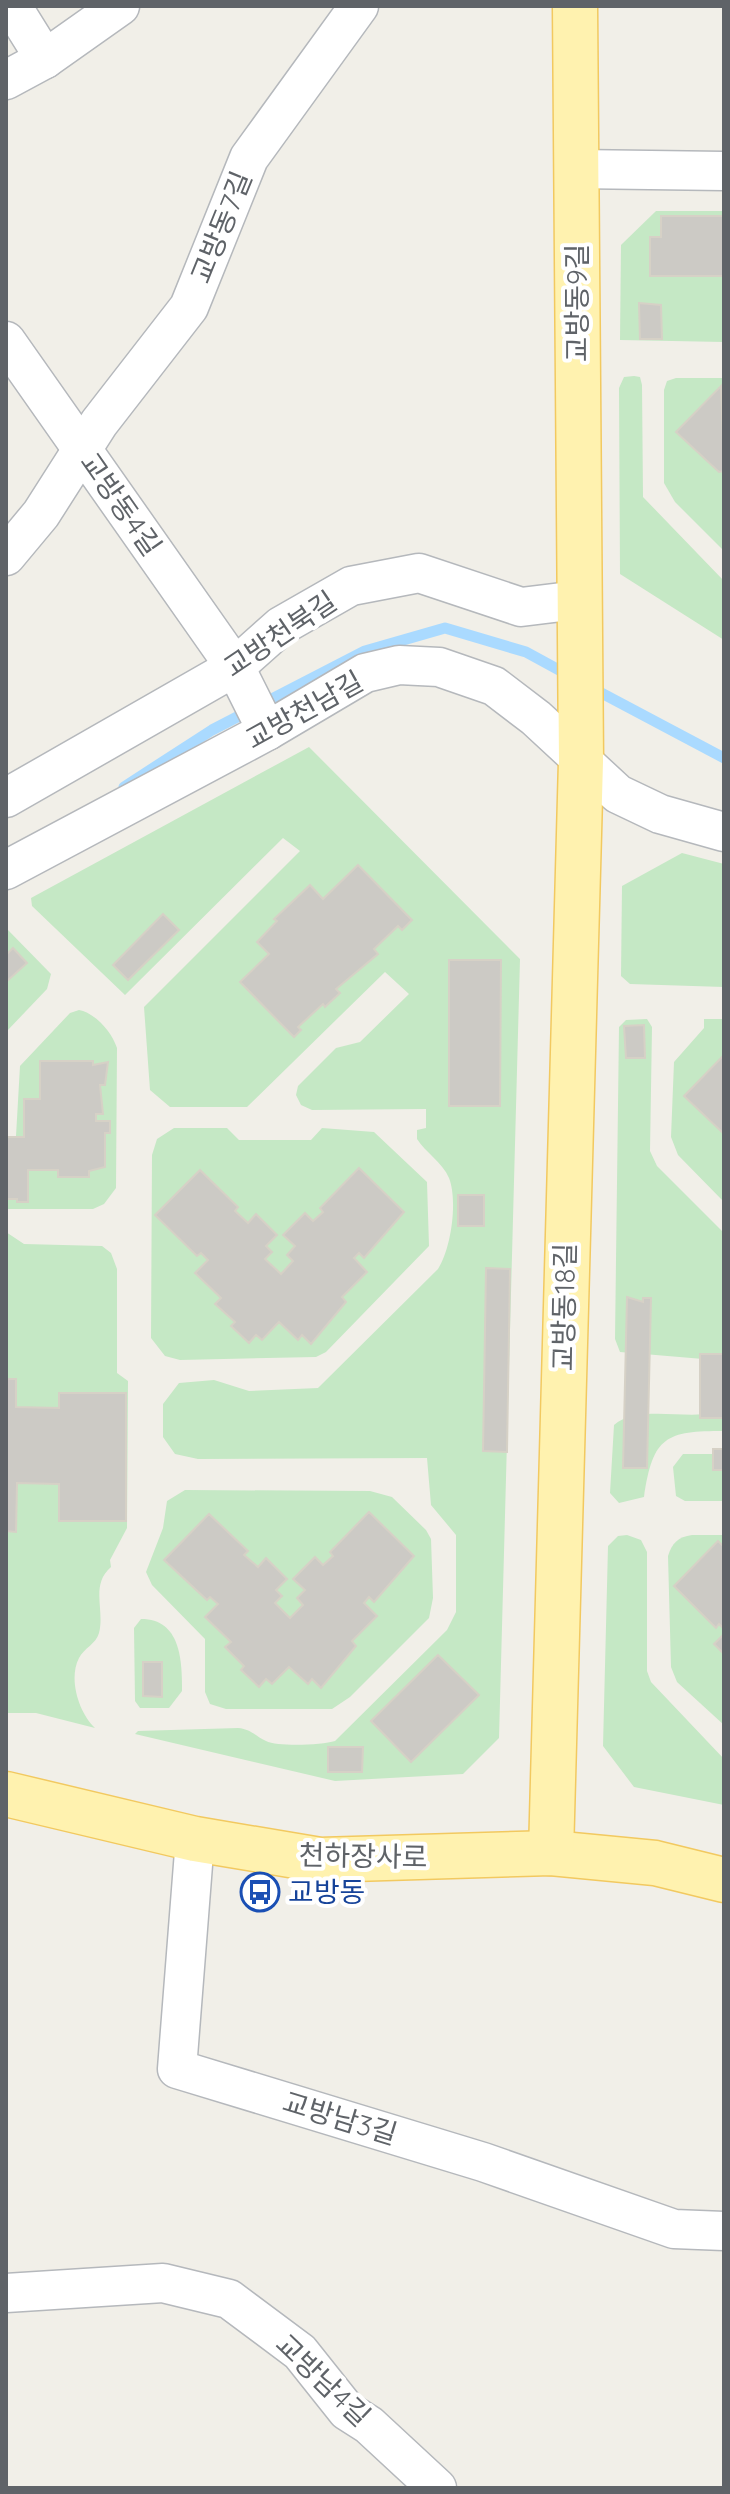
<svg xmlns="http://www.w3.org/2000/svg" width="730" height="2494" viewBox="0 0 730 2494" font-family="Quicksand,'Noto Sans KR',sans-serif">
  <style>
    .green { fill: #c5e8c5 }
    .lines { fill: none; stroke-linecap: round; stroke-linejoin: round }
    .stream { stroke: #aadaff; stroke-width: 11 }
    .building { fill: #cccac5; stroke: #d6d1c6; stroke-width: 2 }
    .minor-casing { stroke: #b5b8bc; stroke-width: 41 }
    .major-casing { stroke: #f2c960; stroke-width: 47 }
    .minor { stroke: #fff; stroke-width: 38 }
    .major { stroke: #fff2af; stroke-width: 44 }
    .labels { text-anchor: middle; stroke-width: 8; stroke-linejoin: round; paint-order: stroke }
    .street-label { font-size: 28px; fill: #5f6368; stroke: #fff }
    .transit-label { font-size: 28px; fill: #164399; stroke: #fff; text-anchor: start }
  </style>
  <rect width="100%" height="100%" fill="#f1efe8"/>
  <!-- green -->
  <g class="green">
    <polygon points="656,211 724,211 724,342 620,340 621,245"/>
    <polygon points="634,376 640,377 642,385 643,497 724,581 724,640 620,574 619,388 624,377"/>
    <polygon points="676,378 724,378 724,551 675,502 664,483 664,390 667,381"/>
    <path d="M309 747 520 959 499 1738 463 1774 335 1781 135 1734 138 1731 238 1728C251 1729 255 1736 266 1741 278 1747 322 1745 335 1741L447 1630 456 1612V1535L431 1505 427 1458 198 1459 175 1454 163 1437V1404L179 1383 214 1380 249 1391 318 1388 438 1269C451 1249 458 1201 449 1178 443 1163 425 1152 417 1139V1130L426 1128V1109L312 1110 301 1105 296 1095 298 1086 336 1048 360 1042 409 994 385 972 247 1107H170L150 1090 144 1007 300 851 283 838 125 995 32 906 31 898Z"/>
    <polygon points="682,853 724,864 724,987 630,984 621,976 622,886"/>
    <polygon points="6,928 51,974 47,989 6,1032"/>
    <path d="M79 1010C95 1013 112 1032 117 1048L116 1188 104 1204 93 1209H6V1137L16 1136 20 1066 70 1013Z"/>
    <path d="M647 1019 652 1027 650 1151 657 1166 724 1233V1431C666 1431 653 1436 644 1497L619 1503 610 1493 614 1425C637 1405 683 1419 712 1413L715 1360 620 1352 615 1339 619 1027 626 1020Z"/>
    <polygon points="704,1019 724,1019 724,1202 678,1155 671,1137 674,1062 704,1028"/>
    <polygon points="174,1128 227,1128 239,1140 311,1140 322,1128 374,1132 427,1182 429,1246 326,1352 316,1357 180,1360 165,1356 151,1338 152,1155 157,1139"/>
    <path d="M6 1232 24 1244 102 1246 111 1253 117 1269V1373L128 1381 127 1528 110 1560 111 1567C90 1585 105 1610 99 1633 96 1644 84 1648 79 1658 68 1679 79 1713 95 1728L36 1713H6Z"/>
    <polygon points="683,1454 724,1454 724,1501 685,1501 676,1496 673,1467"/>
    <polygon points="185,1490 370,1491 392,1497 426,1530 431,1539 433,1598 429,1618 350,1697 332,1709 226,1709 210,1704 205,1692 205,1639 152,1585 146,1572 163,1528 167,1501"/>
    <polygon points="627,1535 641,1540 647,1552 647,1671 651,1682 724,1759 724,1805 634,1787 603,1746 608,1546 618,1536"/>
    <path d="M692 1535H724V1725L677 1682 671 1667 668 1556C672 1543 678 1537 692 1535Z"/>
    <path d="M141 1619C181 1619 182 1661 182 1691L169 1708H140L135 1701 134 1628Z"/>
  </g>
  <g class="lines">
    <!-- stream -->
    <g class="stream">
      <polyline points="592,688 724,758"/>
      <polyline points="124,787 212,730 365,651 445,628 526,652 570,676"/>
    </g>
  </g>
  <!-- building -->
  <g class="building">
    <polygon points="661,216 724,216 724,276 650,276 650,237 661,237"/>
    <polygon points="639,303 661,305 662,339 640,339"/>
    <polygon points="721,386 724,471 719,472 676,432"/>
    <polygon points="358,865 412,920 402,930 398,926 374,949 378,954 336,989 340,993 325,1007 323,1004 298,1027 301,1030 294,1037 240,982 269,954 257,942 277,921 274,919 310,885 323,899"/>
    <polygon points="163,914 179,930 128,980 113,965"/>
    <polygon points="13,948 27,963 6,982 6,955"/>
    <polygon points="449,960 501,960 500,1106 449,1106"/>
    <polygon points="644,1025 645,1058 626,1058 624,1026"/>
    <polygon points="724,1055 724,1134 684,1096"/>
    <polygon points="40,1061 93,1061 93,1065 108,1062 105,1085 100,1085 103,1114 96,1114 96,1121 110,1121 110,1133 105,1133 105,1167 89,1171 89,1177 58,1177 58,1170 28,1170 28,1202 17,1202 17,1199 6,1199 6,1137 24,1137 24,1099 40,1099"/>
    <polygon points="359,1168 404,1212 364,1258 359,1253 354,1258 367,1272 342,1297 346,1302 311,1344 302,1335 298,1340 279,1322 262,1340 256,1335 249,1343 231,1326 235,1322 215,1304 221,1298 195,1273 208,1260 201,1253 197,1256 155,1215 200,1170 238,1207 235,1211 248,1223 256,1214 277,1235 266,1246 272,1252 265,1259 281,1274 293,1261 287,1255 295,1246 283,1235 305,1213 313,1221 323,1212 320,1208"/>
    <rect x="458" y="1195" width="26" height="31"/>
    <polygon points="486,1268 510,1269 507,1452 483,1451"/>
    <polygon points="627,1297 643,1302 643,1298 651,1298 647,1468 623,1468"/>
    <rect x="700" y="1354" width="24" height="64"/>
    <polygon points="6,1379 16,1379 16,1407 59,1408 59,1393 126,1393 126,1521 59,1521 59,1484 17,1483 16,1532 6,1531"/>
    <rect x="713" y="1449" width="11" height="21"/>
    <polygon points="369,1512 414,1556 374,1602 369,1597 364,1603 377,1616 352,1641 356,1646 321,1688 312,1679 308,1684 289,1667 272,1684 266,1679 259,1687 241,1670 244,1666 225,1647 231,1642 205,1617 218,1604 210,1597 207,1600 164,1560 209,1514 248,1551 244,1555 258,1567 266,1558 287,1579 276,1590 282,1596 275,1603 290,1618 303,1605 297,1598 305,1590 293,1579 315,1557 323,1565 333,1556 330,1552"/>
    <polygon points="718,1541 724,1547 724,1629 719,1624 716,1628 674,1586"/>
    <polygon points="724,1634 724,1654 714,1644"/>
    <polygon points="438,1655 479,1695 411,1762 371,1721"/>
    <polygon points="143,1662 162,1662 162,1697 143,1696"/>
    <polygon points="328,1747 363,1747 362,1772 328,1772"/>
  </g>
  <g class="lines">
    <!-- minor casing -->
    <g class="minor-casing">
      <g id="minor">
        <polyline points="12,6 45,59"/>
        <polyline points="6,80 45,59 120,6"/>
        <polyline points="576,169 724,171"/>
        <polyline points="6,341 235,667 267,731"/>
        <polyline points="6,556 41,514 99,423 189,307 249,158 359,6"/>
        <polyline points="6,798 235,667 281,626 351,586 419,573 521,607 578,600"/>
        <polyline points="6,870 267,731 365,673 399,665 439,667 494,686 536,718 618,794 660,814 724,832"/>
        <polyline points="195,1839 177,2069 483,2162 674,2229 724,2231"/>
        <polyline points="6,2293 163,2283 229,2299 300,2352 347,2411 369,2425 437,2488"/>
      </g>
    </g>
    <!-- major casing -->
    <g class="major-casing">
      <g id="major">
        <polyline points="6,1794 195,1839 320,1860 551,1853 655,1863 724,1880"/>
        <polyline points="551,1853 581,761 575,6"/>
      </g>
    </g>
    <!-- minor -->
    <use href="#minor" class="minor"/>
    <!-- major -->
    <use href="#major" class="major"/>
  </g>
  <!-- icons -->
  <defs>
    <g id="bus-ring" transform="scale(2)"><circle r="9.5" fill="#fff" stroke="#1a4fb4" stroke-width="1.5"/><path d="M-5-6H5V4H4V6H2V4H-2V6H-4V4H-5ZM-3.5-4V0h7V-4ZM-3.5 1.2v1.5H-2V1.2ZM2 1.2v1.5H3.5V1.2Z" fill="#1a4fb4"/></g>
  </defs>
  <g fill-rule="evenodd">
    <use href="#bus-ring" x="260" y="1892"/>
  </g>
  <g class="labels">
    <!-- street labels -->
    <g class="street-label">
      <text transform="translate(221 227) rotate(-68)" y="10">교방동7길</text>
      <text transform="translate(577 303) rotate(-90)" y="10">교방동9길</text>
      <text transform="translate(121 504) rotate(55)" y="10">교방동4길</text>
      <text transform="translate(280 634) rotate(-34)" y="10">교방천북길</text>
      <text transform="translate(304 710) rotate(-29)" y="10">교방천남길</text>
      <text transform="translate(564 1307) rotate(-89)" y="10">교방동18길</text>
      <text transform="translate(363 1856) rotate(1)" y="10">천하장사로</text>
      <text transform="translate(340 2118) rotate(17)" y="10">교방남3길</text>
      <text transform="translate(323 2380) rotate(44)" y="10">교방남4길</text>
    </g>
    <!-- transit labels -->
    <g class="transit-label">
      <text x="288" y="1902">교방동</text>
    </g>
  </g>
  <!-- border -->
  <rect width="730" height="2494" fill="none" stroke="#5f6368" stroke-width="16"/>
</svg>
